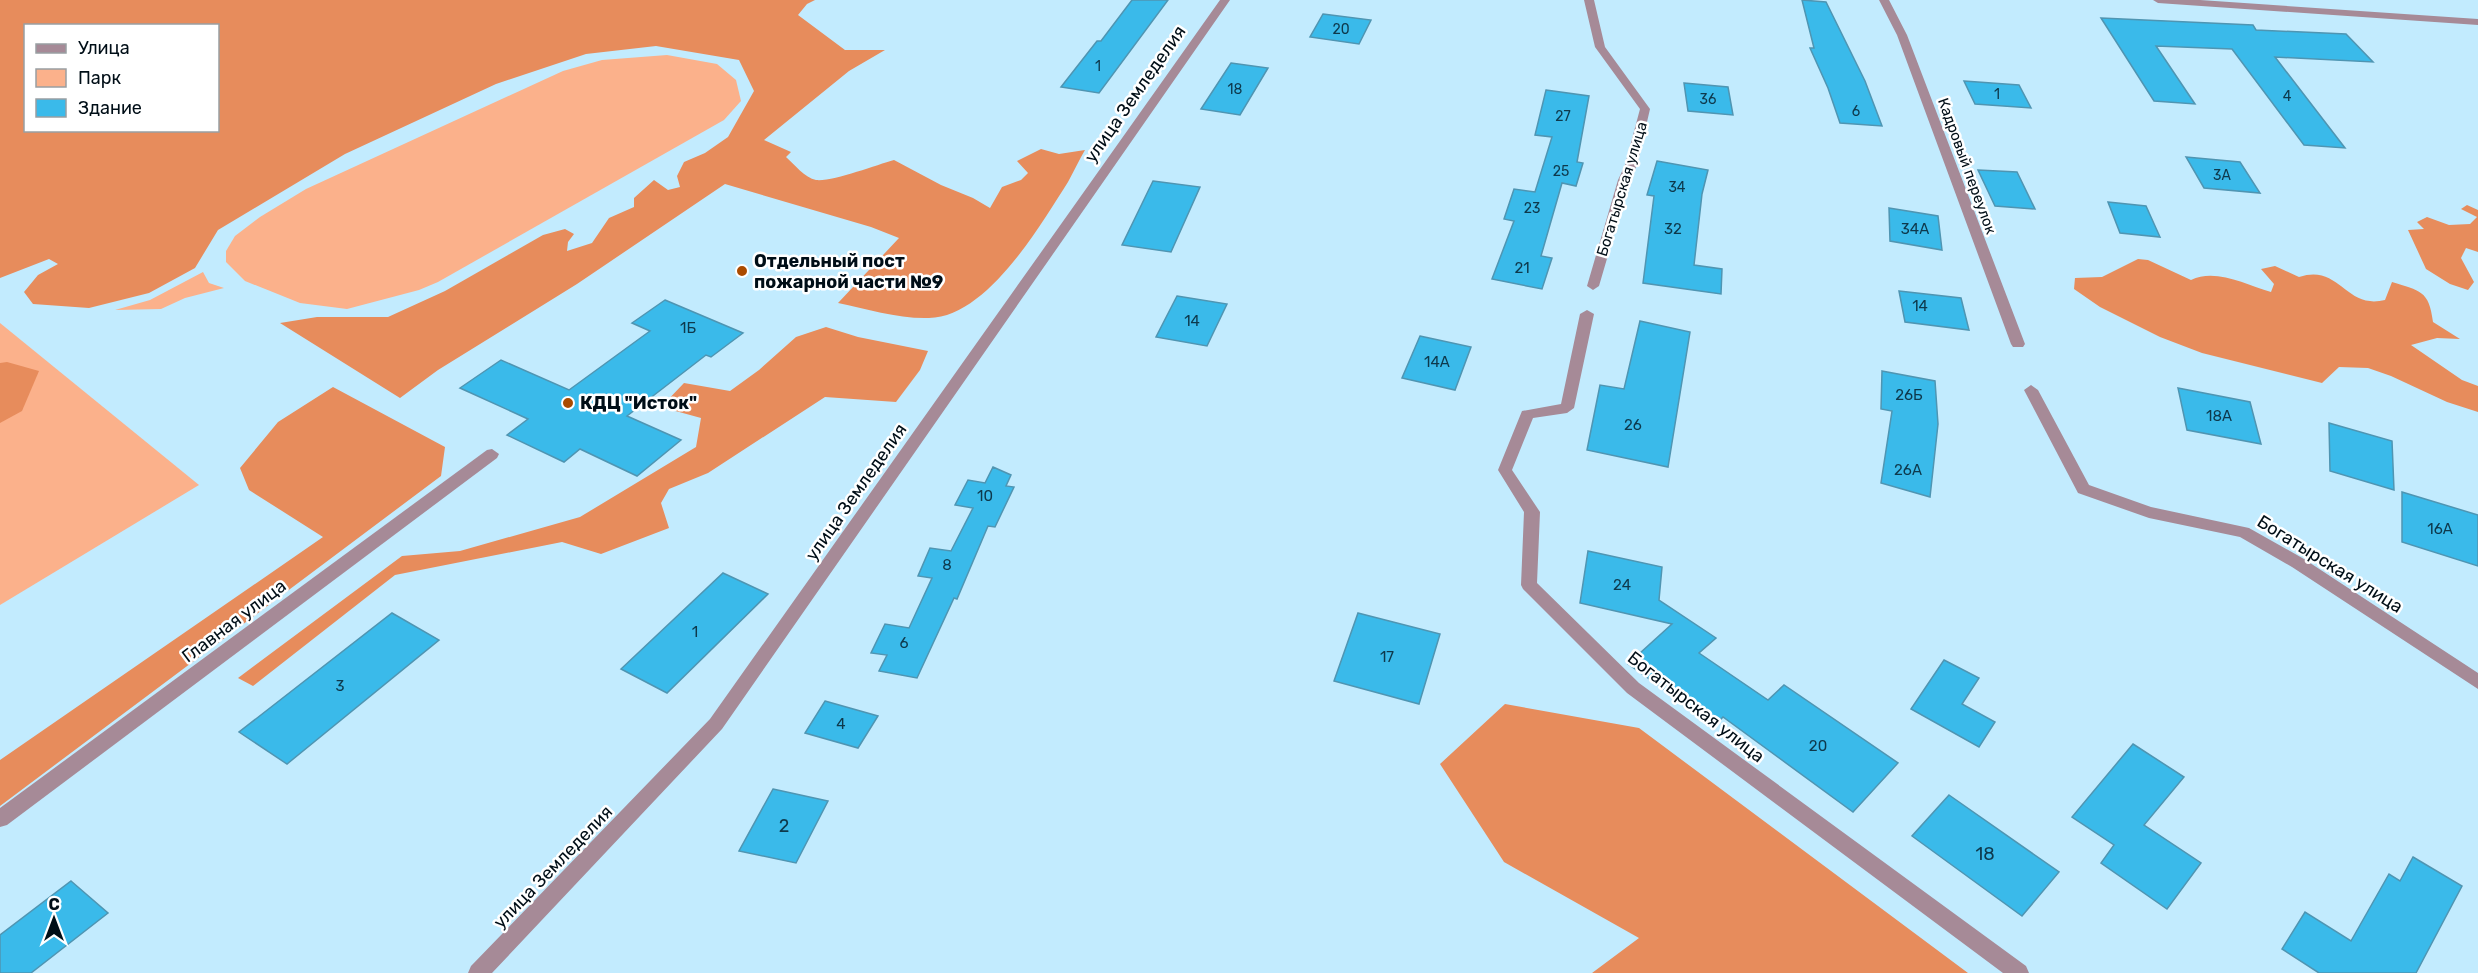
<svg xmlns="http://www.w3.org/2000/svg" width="2478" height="973" viewBox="0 0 2478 973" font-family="Rubik,sans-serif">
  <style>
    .green { fill: #fbb18b }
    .forest { fill: #e78c5c; fill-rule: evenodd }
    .building { fill: #3abaea; stroke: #4f95b2; stroke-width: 1.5 }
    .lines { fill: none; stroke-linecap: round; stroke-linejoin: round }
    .minor { fill: #a68a97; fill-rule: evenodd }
    .poi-dot { fill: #ab4b00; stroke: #fff; stroke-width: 2 }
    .labels { text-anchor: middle; stroke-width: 5; stroke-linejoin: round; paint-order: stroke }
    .far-number-label { font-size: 14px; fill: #0e394c }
    .far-street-label { font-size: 15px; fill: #000e17; stroke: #fff }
    .number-label { font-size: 15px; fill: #0e394c }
    .street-label { font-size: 18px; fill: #000e17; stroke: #fff }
    .poi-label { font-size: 18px; font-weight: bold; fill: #000e17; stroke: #fff; text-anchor: start }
    .near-number-label { font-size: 18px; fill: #0e394c }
  </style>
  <rect width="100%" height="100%" fill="#c2ebfe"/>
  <!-- green -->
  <g class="green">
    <polygon points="667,55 717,64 736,80 741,101 724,120 438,282 419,290 347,309 300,303 245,281 226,262 226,251 235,236 260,217 306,189 563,71 602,60"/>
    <polygon points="203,272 209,283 224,288 185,298 161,309 115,310 150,300"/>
    <polygon points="0,323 199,485 0,605"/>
  </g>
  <!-- forest -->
  <g class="forest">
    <path d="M0 0H815L807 4 798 15 845 50H885L849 71 764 140 791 152 786 157C794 164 805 178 816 180 832 182 876 165 894 160L941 185 973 198 990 208 1002 187 1021 180 1028 173 1017 161 1041 149 1059 154 1085 150C1079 160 1074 171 1068 182 1040 226 987 317 929 318 899 319 867 309 838 303L899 238 871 227 725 184 577 284 438 370 400 398 280 323 317 317H388L445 291 543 235 565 229 574 234 568 242 567 251 592 243 609 218 634 207V198L654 180 668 190 680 187 677 176 684 162 705 153 728 137 754 91 739 60 656 46 586 54 496 84 345 154 218 230 195 268 149 293 89 308 33 304 24 292 38 275 58 264 49 259 0 278ZM26 26H218V130H26Z"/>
    <polygon points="2467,205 2478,210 2478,252 2466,248 2461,258 2474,282 2468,290 2450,284 2426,269 2408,230 2424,229 2417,222 2427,217 2449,225 2470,224 2477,217 2461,209"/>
    <path d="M2138 259 2148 260 2191 280C2216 268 2246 285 2271 292L2274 284 2261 269 2275 266 2299 277C2334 265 2343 298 2370 301 2374 302 2380 301 2385 300L2392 282C2420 291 2429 290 2433 322L2460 339 2437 338 2411 345 2462 380 2478 386V412L2447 402 2391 376 2368 368 2339 367 2322 383 2202 353 2160 337 2100 307 2074 289 2075 278 2102 277Z"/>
    <polygon points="826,327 858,337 928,351 920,370 896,402 825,397 708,473 669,489 661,503 669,528 601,554 562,542 395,575 253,686 238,678 402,556 460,551 580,517 696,447 701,418 661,407 684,383 730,391 759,370 796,337"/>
    <polygon points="7,362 39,371 22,411 0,423 0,363"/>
    <polygon points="333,387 445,447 441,476 0,806 0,760 323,537 249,490 240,468 278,422"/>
    <polygon points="1505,704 1639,728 1968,973 1592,973 1639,938 1504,862 1440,764"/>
  </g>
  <!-- building -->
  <g class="building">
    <polygon points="1132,0 1168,0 1099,93 1061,87 1097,41 1101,41"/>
    <polygon points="1802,0 1826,2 1865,81 1882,126 1840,123 1828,88 1810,48 1814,48"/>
    <polygon points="1323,14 1371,20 1359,44 1310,37"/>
    <polygon points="2101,18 2253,25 2256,30 2346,34 2373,62 2275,57 2345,148 2304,145 2232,49 2156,46 2195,104 2154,101"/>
    <polygon points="1231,63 1268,68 1240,115 1201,109"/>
    <polygon points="1964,81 2019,85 2031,108 1975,104"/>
    <polygon points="1684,83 1728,87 1733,115 1688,111"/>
    <polygon points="1546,90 1589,96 1577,162 1583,163 1576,186 1562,183 1541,256 1552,258 1542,289 1492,279 1514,221 1504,219 1514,189 1535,192 1552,137 1535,135"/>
    <polygon points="2186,157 2240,162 2260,193 2204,188"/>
    <polygon points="1657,161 1708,170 1702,194 1694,265 1722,269 1721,294 1643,283 1654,196 1647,195"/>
    <polygon points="1978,170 2017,172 2035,209 1995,206"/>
    <polygon points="1153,181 1200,187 1171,252 1122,245"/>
    <polygon points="2108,202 2146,206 2160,237 2120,233"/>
    <polygon points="1889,208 1938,216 1942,250 1890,241"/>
    <polygon points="1899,291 1961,298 1969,330 1905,322"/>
    <polygon points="1177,296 1227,304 1207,346 1156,337"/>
    <polygon points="665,300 743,333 711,357 706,355 627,416 681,440 637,476 580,449 564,462 507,435 528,419 460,388 501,360 569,390 650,331 632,323"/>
    <polygon points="1640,321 1690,332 1668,467 1587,450 1600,385 1624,389"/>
    <polygon points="1420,336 1471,347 1455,390 1402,378"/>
    <polygon points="1882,371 1935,381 1938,424 1930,497 1881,483 1892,411 1881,409"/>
    <polygon points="2178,388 2250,402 2261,444 2187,430"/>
    <polygon points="2329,423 2392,441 2394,490 2330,471"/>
    <polygon points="993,467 1011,475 1006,486 1014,487 995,527 988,526 957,599 954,598 917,678 879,671 887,655 871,653 885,624 909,628 932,578 918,576 930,548 951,551 973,508 955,505 968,480 985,483"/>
    <polygon points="2402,492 2478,515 2478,566 2402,542"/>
    <polygon points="1588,551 1662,567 1659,600 1716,638 1699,653 1768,700 1784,685 1898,763 1853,812 1723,717 1715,725 1628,664 1672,624 1580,603"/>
    <polygon points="723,573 768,594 667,693 621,669"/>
    <polygon points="392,613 439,640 287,764 239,732"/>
    <polygon points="1358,613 1440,634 1419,704 1334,681"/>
    <polygon points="1944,660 1979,678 1962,704 1995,722 1979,747 1911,709"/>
    <polygon points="825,701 878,716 858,748 805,733"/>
    <polygon points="2133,744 2184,777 2144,825 2201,863 2167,909 2101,863 2114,845 2072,817"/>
    <polygon points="773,789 828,801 796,863 739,851"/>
    <polygon points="1949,795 2059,872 2022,916 1912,836"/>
    <polygon points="2413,857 2462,886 2416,973 2319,973 2282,949 2305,912 2351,941 2389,874 2400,881"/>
    <polygon points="71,881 108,913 31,973 0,973 0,935"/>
  </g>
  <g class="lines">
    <!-- minor -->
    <g class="minor">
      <polygon points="1220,0 1230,0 722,729 492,973 468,973 471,966 710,719"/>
      <polygon points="1584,0 1594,0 1605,47 1650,109 1637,165 1630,180 1599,286 1593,290 1587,286 1618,180 1625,165 1640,109 1595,47"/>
      <polygon points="1879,0 1889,0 1907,35 2025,344 2023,347 2013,347 2011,344 1897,35"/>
      <polygon points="2153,0 2200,0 2478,19 2478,25 2158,3"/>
      <polygon points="1587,310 1594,314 1574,408 1567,413 1533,418 1512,470 1540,512 1537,583 1639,683 2026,966 2029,973 2003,973 1627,693 1523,589 1521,585 1524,512 1498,470 1522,411 1561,404 1580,314"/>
      <polygon points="2031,385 2038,390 2089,485 2151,507 2249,528 2304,559 2478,673 2478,689 2292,567 2240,537 2149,518 2078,493 2024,390"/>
      <polygon points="492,449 499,454 497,458 7,825 0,827 0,808 487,450"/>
    </g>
  </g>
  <!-- markers -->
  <g class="poi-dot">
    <circle cx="742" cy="271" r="6"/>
    <circle cx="568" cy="403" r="6"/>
  </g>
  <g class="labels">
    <!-- far-number labels -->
    <g class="far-number-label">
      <text x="1341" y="34">20</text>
      <text x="1098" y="71">1</text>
      <text x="1235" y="94">18</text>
      <text x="1997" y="99">1</text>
      <text x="2287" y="101">4</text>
      <text x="1708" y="104">36</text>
      <text x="1856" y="116">6</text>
      <text x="1563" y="121">27</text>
      <text x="1561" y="176">25</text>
      <text x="2222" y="180">3А</text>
      <text x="1677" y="192">34</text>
      <text x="1532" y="213">23</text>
    </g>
    <!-- far-street labels -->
    <g class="far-street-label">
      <text transform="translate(1967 166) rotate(70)" y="5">Кадровый переулок</text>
      <text transform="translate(1622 189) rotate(-73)" y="5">Богатырская улица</text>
    </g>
    <!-- number labels -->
    <g class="number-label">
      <text x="1673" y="234">32</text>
      <text x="1915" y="234">34А</text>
      <text x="1522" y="273">21</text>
      <text x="1920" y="311">14</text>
      <text x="1192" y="326">14</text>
      <text x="688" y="333">1Б</text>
      <text x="1437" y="367">14А</text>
      <text x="1909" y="400">26Б</text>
      <text x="2219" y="421">18А</text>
      <text x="1633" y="430">26</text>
      <text x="1908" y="475">26А</text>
      <text x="985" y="501">10</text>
      <text x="2440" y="534">16А</text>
      <text x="947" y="570">8</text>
      <text x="1622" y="590">24</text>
      <text x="695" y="637">1</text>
      <text x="904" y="648">6</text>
      <text x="1387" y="662">17</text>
      <text x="340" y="691">3</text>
      <text x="841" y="729">4</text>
      <text x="1818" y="751">20</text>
    </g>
    <!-- street labels -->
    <g class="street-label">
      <text transform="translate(1135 94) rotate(-55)" y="6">улица Земледелия</text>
      <text transform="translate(856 492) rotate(-55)" y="6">улица Земледелия</text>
      <text transform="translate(2330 564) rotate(32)" y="6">Богатырская улица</text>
      <text transform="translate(234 621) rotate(-37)" y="6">Главная улица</text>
      <text transform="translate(1696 707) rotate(38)" y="6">Богатырская улица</text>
      <text transform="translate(553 867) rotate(-46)" y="6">улица Земледелия</text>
    </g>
    <!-- poi labels -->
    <g class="poi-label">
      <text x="754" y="267">Отдельный пост<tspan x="754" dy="21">пожарной части №9</tspan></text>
      <text x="580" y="409">КДЦ "Исток"</text>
    </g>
    <!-- near-number labels -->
    <g class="near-number-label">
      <text x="784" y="832">2</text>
      <text x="1985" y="860">18</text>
    </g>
  </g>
  <!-- legend -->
  <rect x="24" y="24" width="195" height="108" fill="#ffffff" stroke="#999fa2" stroke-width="1.5"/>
  <rect x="36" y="44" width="30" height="9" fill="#a68a97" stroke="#999fa2" stroke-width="1.5"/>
  <text x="78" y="54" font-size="18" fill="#000e17">Улица</text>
  <rect x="36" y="69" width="30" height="18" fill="#fbb18b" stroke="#999fa2" stroke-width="1.5"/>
  <text x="78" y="84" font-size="18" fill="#000e17">Парк</text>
  <rect x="36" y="99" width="30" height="18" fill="#3abaea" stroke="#999fa2" stroke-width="1.5"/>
  <text x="78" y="114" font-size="18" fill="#000e17">Здание</text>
  <!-- north arrow -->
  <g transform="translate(54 919)" stroke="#ffffff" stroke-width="4.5" paint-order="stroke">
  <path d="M0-4.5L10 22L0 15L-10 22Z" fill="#000e17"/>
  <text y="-9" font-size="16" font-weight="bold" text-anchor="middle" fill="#000e17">С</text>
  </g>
</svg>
